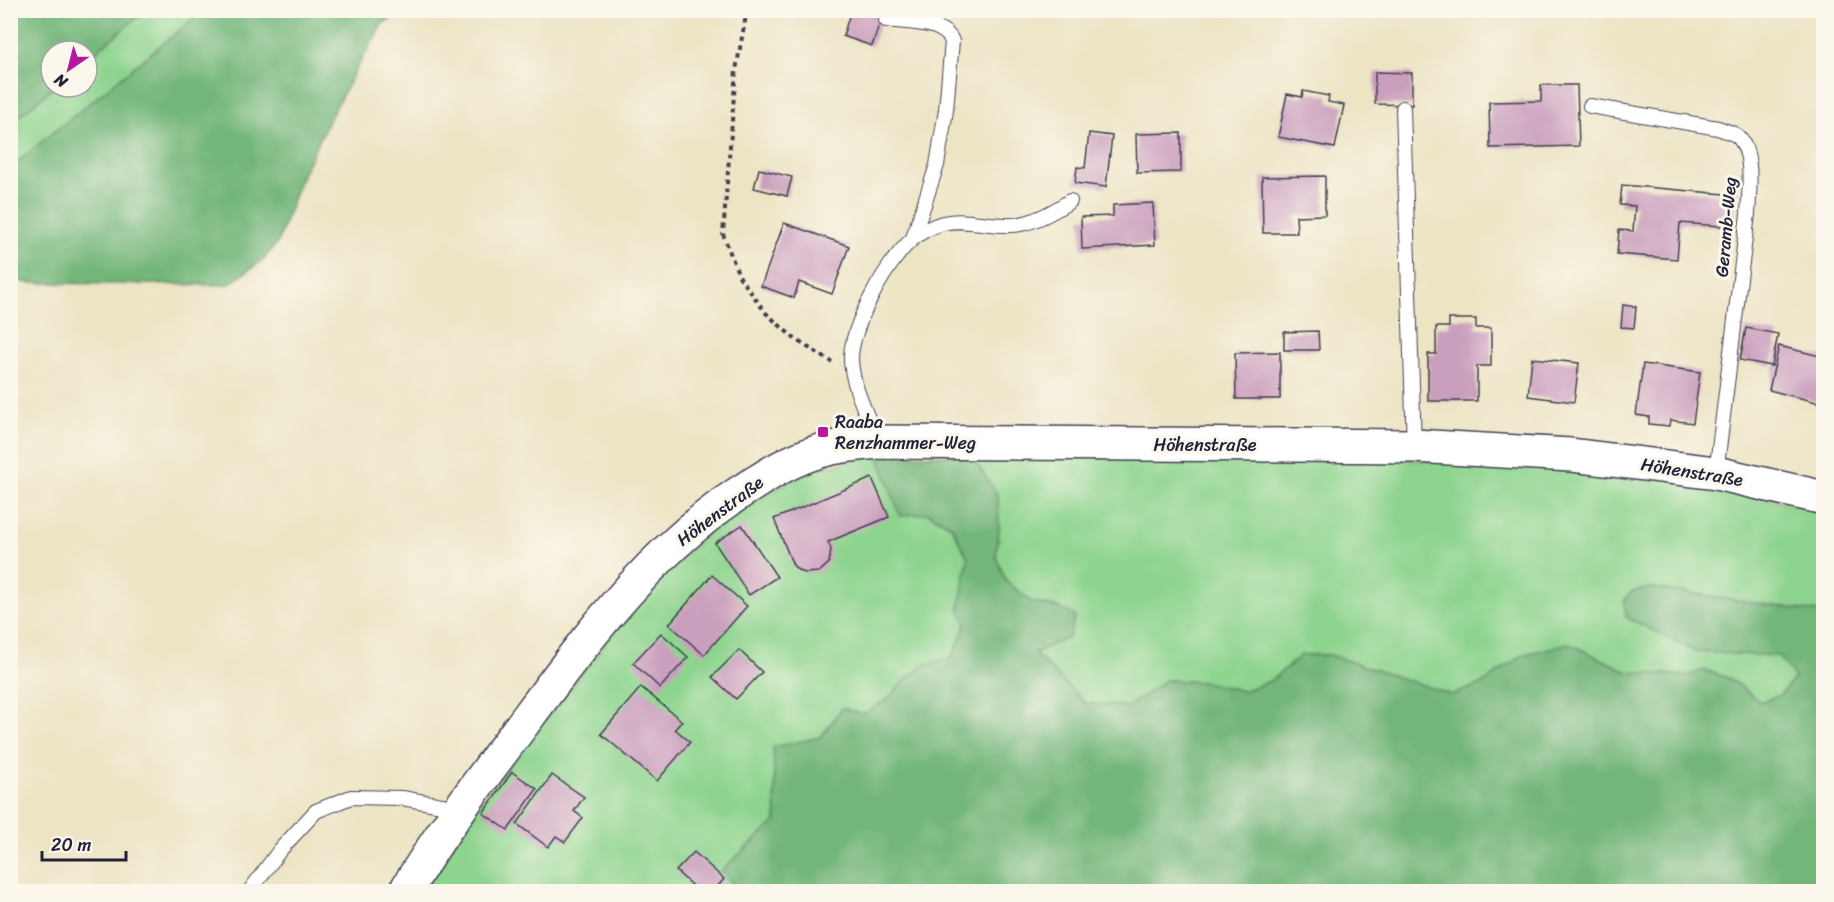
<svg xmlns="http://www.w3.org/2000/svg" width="1834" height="902" viewBox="0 0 1834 902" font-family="Sriracha,sans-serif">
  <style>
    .green { fill: #8dd48e; stroke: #587b64; stroke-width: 1.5 }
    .forest { fill: #72b679; stroke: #4a6c5a; stroke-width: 1.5 }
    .building { fill: #ca9fbd }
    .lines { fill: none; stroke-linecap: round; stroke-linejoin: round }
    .service-casing { stroke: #403f50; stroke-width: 16 }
    .tertiary-casing { stroke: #403f50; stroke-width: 36 }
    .path { stroke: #403f50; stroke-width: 4; stroke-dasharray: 4.5 4.5; stroke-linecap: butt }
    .service { stroke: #fff; stroke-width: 14 }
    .tertiary { stroke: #fff; stroke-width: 33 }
    .poi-dot { fill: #b5179e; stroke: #fbf7ec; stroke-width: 2 }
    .labels { text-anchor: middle; stroke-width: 6; stroke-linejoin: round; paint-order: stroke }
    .street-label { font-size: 18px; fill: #22223b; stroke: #fbf7ec }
    .poi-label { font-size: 18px; fill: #22223b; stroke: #fbf7ec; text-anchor: start }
  </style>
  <rect width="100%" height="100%" fill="#fbf7ec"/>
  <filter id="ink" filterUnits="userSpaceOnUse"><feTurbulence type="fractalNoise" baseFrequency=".0167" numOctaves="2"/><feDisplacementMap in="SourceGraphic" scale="12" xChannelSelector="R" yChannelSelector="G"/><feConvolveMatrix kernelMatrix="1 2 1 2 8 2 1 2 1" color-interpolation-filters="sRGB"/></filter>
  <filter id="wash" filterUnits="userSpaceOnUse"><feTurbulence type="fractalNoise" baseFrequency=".008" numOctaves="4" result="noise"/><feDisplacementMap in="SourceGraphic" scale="24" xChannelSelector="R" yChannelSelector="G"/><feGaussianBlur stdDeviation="1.35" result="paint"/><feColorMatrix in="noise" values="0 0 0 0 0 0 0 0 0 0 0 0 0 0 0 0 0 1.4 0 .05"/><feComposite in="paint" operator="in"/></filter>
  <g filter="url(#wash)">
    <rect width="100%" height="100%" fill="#ede4c4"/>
    <!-- green -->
    <g class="green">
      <polygon points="145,11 203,11 11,167 10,123 54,87 87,87 87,59"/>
      <polygon points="878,455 928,513 951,526 968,558 965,581 966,625 952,658 924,665 905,680 887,700 863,715 842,708 821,737 774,747 776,821 721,871 741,891 421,892 470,816 645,592 715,526 807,470"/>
      <polygon points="971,455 1414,460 1570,468 1714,485 1823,511 1823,613 1653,588 1696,652 1779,655 1795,678 1779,696 1760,702 1731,679 1705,670 1689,676 1628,672 1568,643 1523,655 1482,684 1452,695 1330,655 1302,655 1270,681 1243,691 1204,682 1167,680 1127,707 1085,703 1034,653 1069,637 1059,608 1032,602 1006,581 996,557 999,527"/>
    </g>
    <!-- forest -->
    <g class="forest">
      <polygon points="11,10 145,10 145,11 87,59 87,51 51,51 51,87 54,87 11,123"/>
      <polygon points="203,11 408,11 383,23 359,64 329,120 300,180 278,242 263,260 228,285 29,283 11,280 11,167"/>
      <polygon points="878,455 971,455 998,495 999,527 996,557 1006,581 1032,602 1059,608 1075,616 1069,637 1034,653 1085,703 1127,707 1166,680 1204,682 1243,691 1270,681 1302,655 1330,655 1452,695 1482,684 1523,655 1568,643 1628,672 1689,676 1704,670 1730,679 1760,702 1779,696 1795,678 1779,656 1696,652 1626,617 1624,601 1631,592 1653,588 1823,613 1823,891 741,892 721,871 776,821 773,747 821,737 842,708 863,714 887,700 905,680 924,665 952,658 966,625 959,608 968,558 952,526 928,513 900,516"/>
    </g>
    <g id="blocks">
      <!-- building -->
      <g class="building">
        <polygon points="851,10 884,10 872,46 843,36"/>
        <polygon points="1375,72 1412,73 1412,105 1375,104"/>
        <polygon points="1541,85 1577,85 1579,146 1490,148 1489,102 1541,101"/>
        <polygon points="1303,91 1329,96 1328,102 1344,105 1335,148 1278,137 1287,94 1302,97"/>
        <polygon points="1089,133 1112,136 1106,187 1075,183 1077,167 1085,168"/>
        <polygon points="1181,133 1181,172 1137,173 1136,134"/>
        <polygon points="759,169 792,177 787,196 754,188"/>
        <polygon points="1325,176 1325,215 1296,216 1297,233 1263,233 1262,177"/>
        <polygon points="1622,185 1736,195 1733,227 1680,223 1677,259 1617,254 1619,230 1633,231 1635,206 1620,205"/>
        <polygon points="1153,203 1155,245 1082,249 1081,217 1113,216 1113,205"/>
        <polygon points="784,223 849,246 832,294 799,282 794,298 761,286"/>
        <polygon points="1623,305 1636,307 1634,328 1621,327"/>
        <polygon points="1449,319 1476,319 1476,328 1491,328 1491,366 1477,366 1477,401 1428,401 1428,354 1436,354 1436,327 1449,327"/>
        <polygon points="1746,328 1778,334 1772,366 1740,360"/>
        <polygon points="1318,331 1319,350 1284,350 1284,332"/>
        <polygon points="1779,346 1824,357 1824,404 1769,390"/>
        <polygon points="1280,352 1280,399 1236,399 1235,353"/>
        <polygon points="1532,358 1579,363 1574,402 1528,396"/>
        <polygon points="1643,364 1700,372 1693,423 1670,420 1669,426 1649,424 1649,417 1636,415"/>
        <polygon points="872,478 889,517 828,542 831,549 829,563 819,572 805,573 798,570 793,565 774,519"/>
        <polygon points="742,525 777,577 749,595 715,543"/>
        <polygon points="712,575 747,606 704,655 669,624"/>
        <polygon points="661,633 688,657 660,688 633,663"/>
        <polygon points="739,650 762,672 736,699 712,677"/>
        <polygon points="641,687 682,721 675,729 690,742 657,781 601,734"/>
        <polygon points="512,772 537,789 508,830 483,813"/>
        <polygon points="552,775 584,797 574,811 583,818 565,842 556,836 548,847 517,824"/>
        <polygon points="694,852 724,879 713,892 699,892 676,871"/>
      </g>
    </g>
  </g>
  <g filter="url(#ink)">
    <use href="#blocks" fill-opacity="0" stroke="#403f50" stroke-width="1.5"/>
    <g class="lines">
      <!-- service casing -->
      <g class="service-casing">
        <g id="service">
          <path d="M886 20C906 23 942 20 952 41L946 110 937 165 913 238"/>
          <path d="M1590 106 1718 128C1723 130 1731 132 1736 135 1755 150 1749 192 1748 214L1716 473"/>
          <polyline points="1403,108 1414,446"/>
          <path d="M878 442C868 417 852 386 851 360 850 327 889 257 915 237 924 230 933 226 943 223 970 217 999 230 1025 223 1041 219 1056 210 1070 201"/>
          <polyline points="249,892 280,850 316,811 351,797 402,798 459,808"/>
        </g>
      </g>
      <!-- tertiary casing -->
      <g class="tertiary-casing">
        <path id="tertiary" d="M405 892C442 830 485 774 528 717 594 628 662 538 758 481 778 468 800 456 824 450 841 445 859 444 878 442L1414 446 1571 455 1716 473 1824 498"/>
      </g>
      <!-- path -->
      <polyline class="path" points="747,10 736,70 723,234 739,276 766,313 796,340 832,362"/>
      <!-- service -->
      <use href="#service" class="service"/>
      <!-- tertiary -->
      <use href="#tertiary" class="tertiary"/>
    </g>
  </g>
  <!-- markers -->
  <rect class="poi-dot" x="817" y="426" width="12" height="12" rx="3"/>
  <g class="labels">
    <!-- street labels -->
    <g class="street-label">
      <text transform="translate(1726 227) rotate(-85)" y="6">Geramb-Weg</text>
      <text x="1205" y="451">Höhenstraße</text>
      <text transform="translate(1692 472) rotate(9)" y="6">Höhenstraße</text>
      <text transform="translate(720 511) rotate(-37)" y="6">Höhenstraße</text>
    </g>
    <!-- poi labels -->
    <g class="poi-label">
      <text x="835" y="428">Raaba<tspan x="835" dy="21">Renzhammer-Weg</tspan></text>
    </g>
  </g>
  <!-- margin -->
  <rect width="1834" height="902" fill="none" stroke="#fbf7ec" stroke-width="36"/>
  <!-- north arrow -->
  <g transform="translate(69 69) rotate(215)"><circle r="28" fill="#fbf7ec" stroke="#a4a2a5" stroke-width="1.5"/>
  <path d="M0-4.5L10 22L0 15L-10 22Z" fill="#b5179e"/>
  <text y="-9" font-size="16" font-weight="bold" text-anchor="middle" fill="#22223b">N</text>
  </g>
  <!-- scale -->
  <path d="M42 851v9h84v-9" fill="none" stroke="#22223b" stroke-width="3"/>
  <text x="51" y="851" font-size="18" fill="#22223b" stroke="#fbf7ec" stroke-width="4.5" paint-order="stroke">20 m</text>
</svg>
